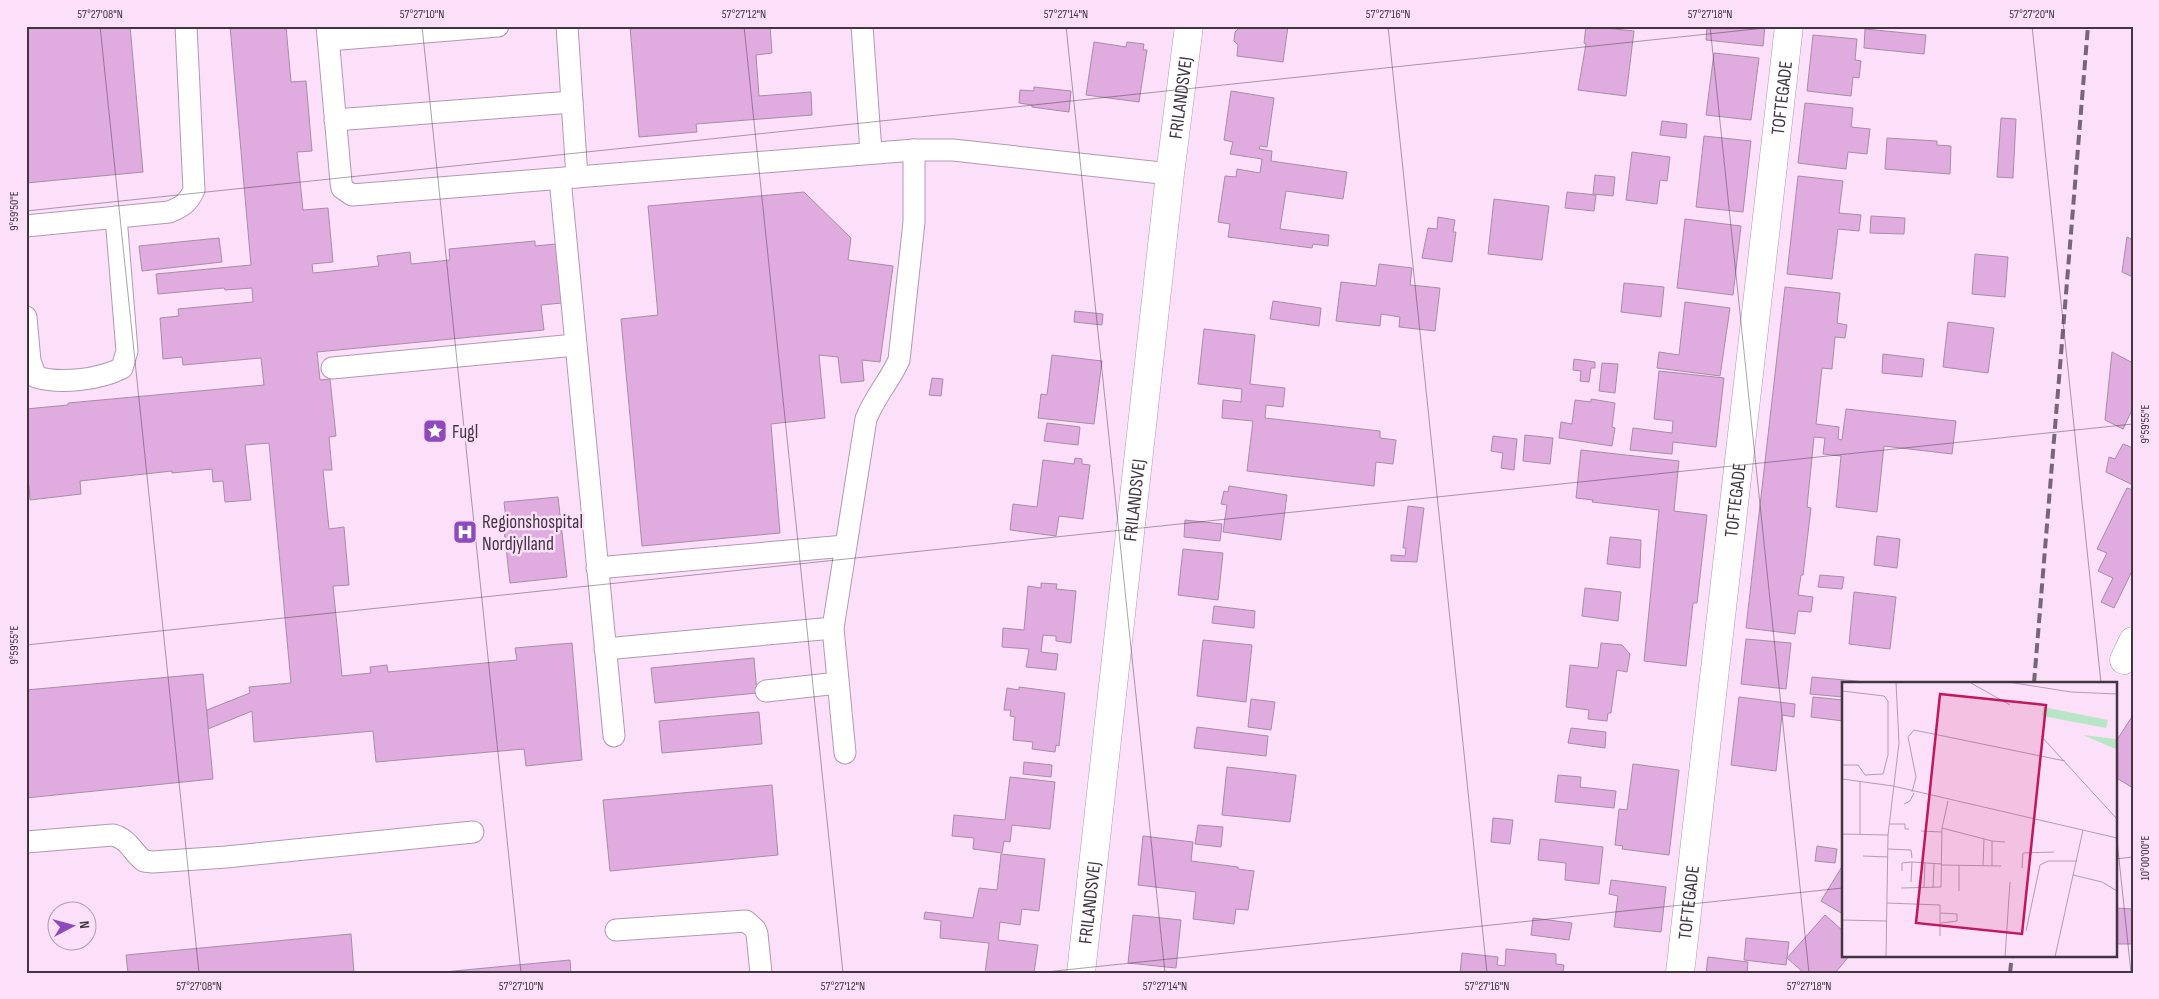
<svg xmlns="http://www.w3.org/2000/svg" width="2159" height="999" viewBox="0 0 2159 999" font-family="'Sofia Sans Condensed',sans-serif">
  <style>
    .building { fill: #e0abde; stroke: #a78da5 }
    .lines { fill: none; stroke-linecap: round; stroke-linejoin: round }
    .service-casing { stroke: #b298b0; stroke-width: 23 }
    .minor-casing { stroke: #b298b0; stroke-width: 29 }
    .tertiary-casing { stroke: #b298b0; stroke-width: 29 }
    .service { stroke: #fff; stroke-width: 21 }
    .minor { stroke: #fff; stroke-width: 28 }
    .tertiary { stroke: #fff; stroke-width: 28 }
    .rail { stroke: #776776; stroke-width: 4; stroke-dasharray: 10 5; stroke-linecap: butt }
    .ticks { fill: none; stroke: #413640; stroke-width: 1; stroke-opacity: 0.45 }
    .labels { text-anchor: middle; stroke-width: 5; stroke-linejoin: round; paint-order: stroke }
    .street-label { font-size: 19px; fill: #413640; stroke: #fce0fa }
    .poi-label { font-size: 19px; fill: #413640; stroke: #fce0fa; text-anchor: start }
    .inset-road { fill: none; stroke: #b19cb0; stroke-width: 1 }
    .view { fill: #c2185b; fill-opacity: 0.15; stroke: #c2185b; stroke-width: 2.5 }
    .inset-edge { fill: none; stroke: #413640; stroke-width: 2.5 }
    .neatline { fill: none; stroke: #413640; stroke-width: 2 }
    .ticks-label { font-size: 12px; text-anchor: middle; fill: #413640 }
  </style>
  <rect width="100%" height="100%" fill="#fce0fa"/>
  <!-- building -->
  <g class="building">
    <polygon points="26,26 130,26 143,172 26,183"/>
    <polygon points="230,26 286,26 291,82 306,81 312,151 297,152 303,210 328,208 333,262 312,264 313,273 379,266 377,256 410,252 411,264 450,260 449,249 535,241 535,246 556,244 562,303 541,305 544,330 317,352 320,380 330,379 336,436 329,437 332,470 323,470 329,529 344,527 349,585 333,586 342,676 371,673 370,667 387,665 388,672 517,660 515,648 572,643 582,760 526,766 524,749 376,762 373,731 254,742 252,711 208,729 207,710 250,693 249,687 291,683 269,443 245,445 251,500 225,502 223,481 213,482 212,469 172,473 172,471 80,481 81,494 30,500 29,485 26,486 26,409 68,405 68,403 264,385 261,358 183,365 182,357 163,359 160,318 179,316 178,309 253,302 252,288 225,290 224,288 158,294 156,274 251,265"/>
    <polygon points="630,26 770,26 772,53 756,55 759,96 811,92 812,115 696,124 697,132 639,137"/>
    <polygon points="1241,26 1288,26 1283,62 1237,56 1238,45 1234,41 1235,32"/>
    <polygon points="1586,26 1634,31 1626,96 1578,90 1586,44 1584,43"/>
    <polygon points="1707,26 1765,26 1763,46 1706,40"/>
    <polygon points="1865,29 1926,35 1924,54 1864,48"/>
    <polygon points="1813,35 1857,39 1855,60 1861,61 1859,78 1853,77 1851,96 1807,91"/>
    <polygon points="1094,42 1126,47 1127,42 1144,44 1143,50 1147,50 1139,102 1086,95"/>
    <polygon points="1714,53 1759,58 1751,120 1706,115"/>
    <polygon points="1034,87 1071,91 1069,112 1032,107 1032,105 1019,103 1020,90 1034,91"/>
    <polygon points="1231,91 1274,98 1267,147 1260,146 1259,149 1272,151 1271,161 1347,172 1343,199 1286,191 1280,229 1329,235 1328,246 1313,244 1312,248 1228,237 1230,224 1218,222 1225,176 1236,177 1237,169 1260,173 1262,159 1230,154 1233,142 1224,140"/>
    <polygon points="1805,103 1853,108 1851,127 1870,129 1867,154 1848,152 1846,169 1798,163"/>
    <polygon points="2001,118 2016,119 2013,178 1997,177"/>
    <polygon points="1662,121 1687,124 1686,138 1660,135"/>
    <polygon points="1704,136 1751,141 1743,212 1696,207"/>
    <polygon points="1887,138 1937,141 1937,145 1951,146 1950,174 1885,169"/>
    <polygon points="1632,152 1670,157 1667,181 1660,180 1657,204 1626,200"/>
    <polygon points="1595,175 1615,177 1613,196 1593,194"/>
    <polygon points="1798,176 1843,181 1839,213 1861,215 1859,231 1838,229 1832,279 1787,274"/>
    <polygon points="804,192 851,238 848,260 893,266 880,362 862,360 864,381 841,383 838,357 819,355 825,418 771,424 780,533 642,546 621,319 658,315 648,206"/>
    <polygon points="1567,192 1596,195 1594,211 1565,208"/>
    <polygon points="1494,199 1549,206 1542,260 1488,254"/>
    <polygon points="1871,216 1905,218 1904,234 1870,233"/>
    <polygon points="1438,217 1455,220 1453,232 1456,232 1452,262 1422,258 1428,228 1437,229"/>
    <polygon points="1685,219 1741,226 1733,295 1677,288"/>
    <polygon points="2127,237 2133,240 2133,277 2122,272"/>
    <polygon points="219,238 222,262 142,271 139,246"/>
    <polygon points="1975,254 2008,257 2005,297 1972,294"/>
    <polygon points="1379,264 1412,268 1410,285 1440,288 1435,331 1399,327 1400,317 1381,314 1380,326 1336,321 1341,282 1376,286"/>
    <polygon points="1624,283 1664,287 1661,317 1621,312"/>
    <polygon points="1785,287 1840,293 1837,323 1847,325 1845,338 1835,337 1832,369 1822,368 1816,424 1839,427 1838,439 1842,440 1846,409 1956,421 1952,454 1884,446 1877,512 1836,507 1841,456 1823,454 1825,438 1814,437 1807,507 1811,508 1803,575 1801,575 1798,595 1813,597 1811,612 1798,611 1795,634 1746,628"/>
    <polygon points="1273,301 1321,308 1319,326 1270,319"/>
    <polygon points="1685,302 1730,308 1720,376 1657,368 1659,352 1679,355"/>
    <polygon points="1075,311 1103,314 1102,325 1074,322"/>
    <polygon points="1948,322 1994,328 1988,373 1943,367"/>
    <polygon points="1204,329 1255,335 1250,384 1285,388 1283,407 1266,405 1265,418 1380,431 1380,438 1396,440 1393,464 1376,462 1374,486 1247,471 1253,421 1222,418 1223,400 1241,402 1242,389 1198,384"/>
    <polygon points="2112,352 2133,363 2133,408 2123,429 2105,420"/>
    <polygon points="1883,354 1924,359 1922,377 1882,373"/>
    <polygon points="1052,355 1102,361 1094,424 1038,418 1041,394 1047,395"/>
    <polygon points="1574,359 1595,362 1595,368 1591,368 1589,382 1580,381 1581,371 1573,370"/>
    <polygon points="1602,363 1618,364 1615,393 1599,391"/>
    <polygon points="1659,371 1724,378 1716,447 1673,442 1672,454 1630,450 1633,428 1672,433 1673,421 1654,419"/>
    <polygon points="932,378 943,379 941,396 929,395"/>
    <polygon points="1591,399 1615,403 1612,427 1615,428 1612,446 1559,438 1561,422 1572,424 1575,400 1591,402"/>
    <polygon points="1047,423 1080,427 1078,445 1044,441"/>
    <polygon points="1525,435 1553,438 1550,464 1523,461"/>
    <polygon points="1493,436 1517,439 1514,470 1501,468 1503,453 1491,451"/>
    <polygon points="2123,444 2133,448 2133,485 2106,472 2109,457 2115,459"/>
    <polygon points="1581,450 1679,461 1674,511 1707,515 1697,603 1693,603 1686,666 1644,661 1659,510 1592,502 1593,500 1576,498"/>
    <polygon points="1075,458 1082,459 1082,464 1090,465 1083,519 1059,516 1056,536 1010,530 1013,504 1037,507 1043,460 1074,464"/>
    <polygon points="1229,486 1287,495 1281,540 1223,532 1227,505 1221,504 1224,491 1228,492"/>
    <polygon points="2127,488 2133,490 2133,569 2114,608 2101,602 2113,578 2098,571 2107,553 2097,549"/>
    <polygon points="558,497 567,577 510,583 503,521 506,520 504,502"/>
    <polygon points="1408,506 1424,508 1417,562 1391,561 1391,555 1405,556 1406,548 1403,548"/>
    <polygon points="1185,520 1222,524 1220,541 1184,537"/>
    <polygon points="1877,536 1900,539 1897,568 1874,565"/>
    <polygon points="1610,537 1641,540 1640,568 1607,564"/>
    <polygon points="1183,549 1223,553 1218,600 1178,595"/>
    <polygon points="1820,575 1844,577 1842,589 1818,587"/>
    <polygon points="1041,583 1057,584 1056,589 1076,591 1071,643 1056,641 1056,636 1043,635 1041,652 1058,654 1056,670 1026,667 1029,649 1002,647 1003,628 1024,630 1028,586 1041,588"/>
    <polygon points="1585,588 1621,592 1618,621 1582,616"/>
    <polygon points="1854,592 1896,597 1890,649 1849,644"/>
    <polygon points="1214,606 1255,611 1254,628 1212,623"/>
    <polygon points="1746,639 1791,643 1786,689 1741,684"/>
    <polygon points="1203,640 1252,645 1246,702 1197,696"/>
    <polygon points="1601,643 1622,645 1630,654 1627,672 1617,670 1611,713 1608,713 1607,721 1588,719 1589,710 1566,707 1570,665 1598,668"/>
    <polygon points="754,658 757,693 655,703 651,668"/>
    <polygon points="203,674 213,779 26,798 26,690"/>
    <polygon points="1812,677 1866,682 1843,683 1843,697 1810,694"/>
    <polygon points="1019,687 1065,693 1059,746 1056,745 1055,752 1032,749 1033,742 1013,740 1015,717 1010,716 1011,710 1004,710 1007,688 1019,690"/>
    <polygon points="1739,697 1795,704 1794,717 1782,715 1776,771 1731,765"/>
    <polygon points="1813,697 1843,700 1843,721 1811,717"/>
    <polygon points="1251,699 1275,702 1271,730 1248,727"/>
    <polygon points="759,712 762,744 662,753 659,721"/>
    <polygon points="2133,715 2133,788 2115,777 2115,743"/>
    <polygon points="1197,727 1268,736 1266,756 1194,748"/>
    <polygon points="1571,728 1606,732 1605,748 1568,743"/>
    <polygon points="1024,762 1052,765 1051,777 1023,774"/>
    <polygon points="1633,764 1679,770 1669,855 1622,849 1623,846 1615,845 1619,809 1627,810"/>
    <polygon points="1227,767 1296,775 1290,822 1222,815"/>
    <polygon points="1558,775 1581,777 1580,787 1616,791 1614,808 1555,802"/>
    <polygon points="1010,777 1055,782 1050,829 1012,825 1010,842 1004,841 1002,853 973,849 974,838 952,836 954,815 1005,820"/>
    <polygon points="772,785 778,855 610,871 603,800"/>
    <polygon points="1493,818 1513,820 1510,844 1491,842"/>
    <polygon points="1198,825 1223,827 1221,847 1195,844"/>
    <polygon points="1143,836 1193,842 1191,861 1238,867 1238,869 1254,871 1248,910 1236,909 1234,924 1193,919 1196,892 1138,885"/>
    <polygon points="1540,839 1603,847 1599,884 1565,880 1566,863 1538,860"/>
    <polygon points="1817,846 1837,849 1835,863 1815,861"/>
    <polygon points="1001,854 1045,859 1039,911 1022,909 1020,925 1000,922 998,940 1038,945 1034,973 985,973 989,943 940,938 941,921 924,919 925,912 973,918 979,888 997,890"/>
    <polygon points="1843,865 1843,914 1821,901"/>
    <polygon points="1611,880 1666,887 1661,932 1614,927 1618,896 1609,894"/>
    <polygon points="2115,908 2133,909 2133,944 2115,944"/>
    <polygon points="1133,915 1181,920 1176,968 1128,963"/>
    <polygon points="1825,915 1843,931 1843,955 1850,955 1835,973 1804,973 1787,958"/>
    <polygon points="1533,918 1572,923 1569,940 1531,935"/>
    <polygon points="351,934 354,973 128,973 126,955"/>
    <polygon points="1746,938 1789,942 1786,965 1744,960"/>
    <polygon points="1506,949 1556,954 1556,964 1564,965 1563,973 1460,973 1462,953 1498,957 1497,965 1505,966"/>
    <polygon points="1708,957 1748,962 1747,973 1706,973"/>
    <polygon points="570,960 571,973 433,973"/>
  </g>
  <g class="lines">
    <!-- service casing -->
    <g class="service-casing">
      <g id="service">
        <polyline points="327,26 341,182 342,188 352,195 914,150 953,150 1170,174"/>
        <polyline points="567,26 577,177"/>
        <polyline points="862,26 871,152"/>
        <polyline points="329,40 498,26"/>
        <polyline points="335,120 572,102"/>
        <polyline points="560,179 614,736"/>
        <path d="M26 226 169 212C182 207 188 203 194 190L186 26"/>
        <path d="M26 317 30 361 36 377C60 384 99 380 122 368L127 351 116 217"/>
        <polyline points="332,368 575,345"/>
        <polyline points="597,568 845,546"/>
        <polyline points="605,649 833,628"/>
        <polyline points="766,691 838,683"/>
        <path d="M845 753 833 628 866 419C875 396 889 382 899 360L914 222V150"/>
        <path d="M26 842 113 835C129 839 132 852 144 861L153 862 226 857 473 832"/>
        <polyline points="616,930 746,921 755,929 757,934 761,973"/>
      </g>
    </g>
    <!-- minor casing -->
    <g class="minor-casing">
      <g id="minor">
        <polyline points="2124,660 2133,641"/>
        <path id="s1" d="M1680 973C1715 657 1754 342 1789 26"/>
      </g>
    </g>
    <!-- tertiary casing -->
    <g class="tertiary-casing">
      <g id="tertiary">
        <path id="s2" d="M1081 973 1170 174 1189 26"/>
      </g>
    </g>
    <!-- service -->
    <use href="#service" class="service"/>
    <!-- minor -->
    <use href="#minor" class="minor"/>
    <!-- tertiary -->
    <use href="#tertiary" class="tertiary"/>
    <!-- rail -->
    <g class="rail">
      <polyline points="2034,683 2088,26"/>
      <polyline points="2010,973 2012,955"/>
    </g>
  </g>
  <!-- ticks -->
  <path class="ticks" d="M100 26 199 973M422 26 521 973M744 26 843 973M1066 26 1165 973M1388 26 1487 973M1710 26 1809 973M2032 26 2101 683M26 211 1784 26M26 645 2133 424M2115 821 2131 973M2115 859 2133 857M1036 973 1843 888"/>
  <!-- icons -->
  <defs>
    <g id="sight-square" transform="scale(1.25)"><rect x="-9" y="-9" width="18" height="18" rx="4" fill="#8e49bd" stroke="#fce0fa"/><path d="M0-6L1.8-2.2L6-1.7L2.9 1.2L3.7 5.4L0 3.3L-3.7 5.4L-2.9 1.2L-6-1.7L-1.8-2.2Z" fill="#fff"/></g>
    <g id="hospital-square" transform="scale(1.25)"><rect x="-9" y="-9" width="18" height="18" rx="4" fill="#8e49bd" stroke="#fce0fa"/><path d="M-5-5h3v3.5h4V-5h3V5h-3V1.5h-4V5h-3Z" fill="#fff"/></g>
  </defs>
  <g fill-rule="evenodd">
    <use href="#sight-square" x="435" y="431"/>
    <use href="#hospital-square" x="465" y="532"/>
  </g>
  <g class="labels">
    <!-- street labels -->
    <g class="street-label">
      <text dy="7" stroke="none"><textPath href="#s2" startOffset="881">FRILANDSVEJ</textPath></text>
      <text dy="7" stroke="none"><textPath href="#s1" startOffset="881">TOFTEGADE</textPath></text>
      <text dy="7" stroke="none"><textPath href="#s2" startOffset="476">FRILANDSVEJ</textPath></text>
      <text dy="7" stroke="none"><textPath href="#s1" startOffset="476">TOFTEGADE</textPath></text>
      <text dy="7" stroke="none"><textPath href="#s2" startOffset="71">FRILANDSVEJ</textPath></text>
      <text dy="7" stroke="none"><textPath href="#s1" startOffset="71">TOFTEGADE</textPath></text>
    </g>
    <!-- poi labels -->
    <g class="poi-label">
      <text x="452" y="438">Fugl</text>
      <text x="482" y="528">Regionshospital<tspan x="482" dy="22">Nordjylland</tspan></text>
    </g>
  </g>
  <!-- overview -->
  <g transform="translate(1842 682)">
    <rect width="275" height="275" fill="#fce0fa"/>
    <path d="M201 25 266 38 264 46 200 34ZM241 53 275 57V67L271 66Z" fill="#b8e5c5"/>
    <path class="inset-road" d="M166 0 229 10 275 12M129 1 168 23M0 9 42 14 46 19V73L41 92 23 93 16 83H0M199 54 275 137M0 97 51 104 275 156M70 110 74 95 66 55 72 48 223 79M62 122 68 119 72 111M47 142H63V147H67M100 146 150 159 163 160M79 149 100 150M0 152 46 153M18 152V100M46 167 69 168 70 176M275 167V184M21 174 46 175M100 183 159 184M141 184 142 157M150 184V159M180 186 181 171 212 170M60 189V181L70 180M231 193 260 200 275 209M69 200 70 180 100 182M59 206 99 205 100 146 106 119M82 206 83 181M91 206 92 181M117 209V184M45 221 98 223V254M0 238 45 239M99 241 115 239V232L99 231M184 249 198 183 206 179H235M44 275 46 153 57 61 54 0M163 275 168 200M213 275 241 148"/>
    <path class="view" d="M98 12 204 23 180 252 74 241Z"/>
    <rect width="275" height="275" class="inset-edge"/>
  </g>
  <!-- border -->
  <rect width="2159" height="999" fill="none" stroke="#fce0fa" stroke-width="55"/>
  <!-- north arrow -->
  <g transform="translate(72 926) rotate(84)"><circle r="24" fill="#fce0fa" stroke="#b19cb0"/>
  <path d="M0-4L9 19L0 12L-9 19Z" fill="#8e49bd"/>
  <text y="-8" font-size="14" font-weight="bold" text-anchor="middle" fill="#413640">N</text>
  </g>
  <rect x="28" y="28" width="2104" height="944" class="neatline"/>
  <g class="ticks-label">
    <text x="100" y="18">57°27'08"N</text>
    <text x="422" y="18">57°27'10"N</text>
    <text x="744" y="18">57°27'12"N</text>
    <text x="1066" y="18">57°27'14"N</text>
    <text x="1388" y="18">57°27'16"N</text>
    <text x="1710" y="18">57°27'18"N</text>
    <text x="2032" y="18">57°27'20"N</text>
    <text transform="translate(14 211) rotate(-90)" y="4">9°59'50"E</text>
    <text transform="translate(2145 424) rotate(-90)" y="4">9°59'55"E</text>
    <text transform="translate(14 645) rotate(-90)" y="4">9°59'55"E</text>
    <text transform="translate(2145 858) rotate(-90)" y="4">10°00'00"E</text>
    <text x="199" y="990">57°27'08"N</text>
    <text x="521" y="990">57°27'10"N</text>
    <text x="843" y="990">57°27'12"N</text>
    <text x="1165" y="990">57°27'14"N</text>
    <text x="1487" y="990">57°27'16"N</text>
    <text x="1809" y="990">57°27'18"N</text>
  </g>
</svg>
